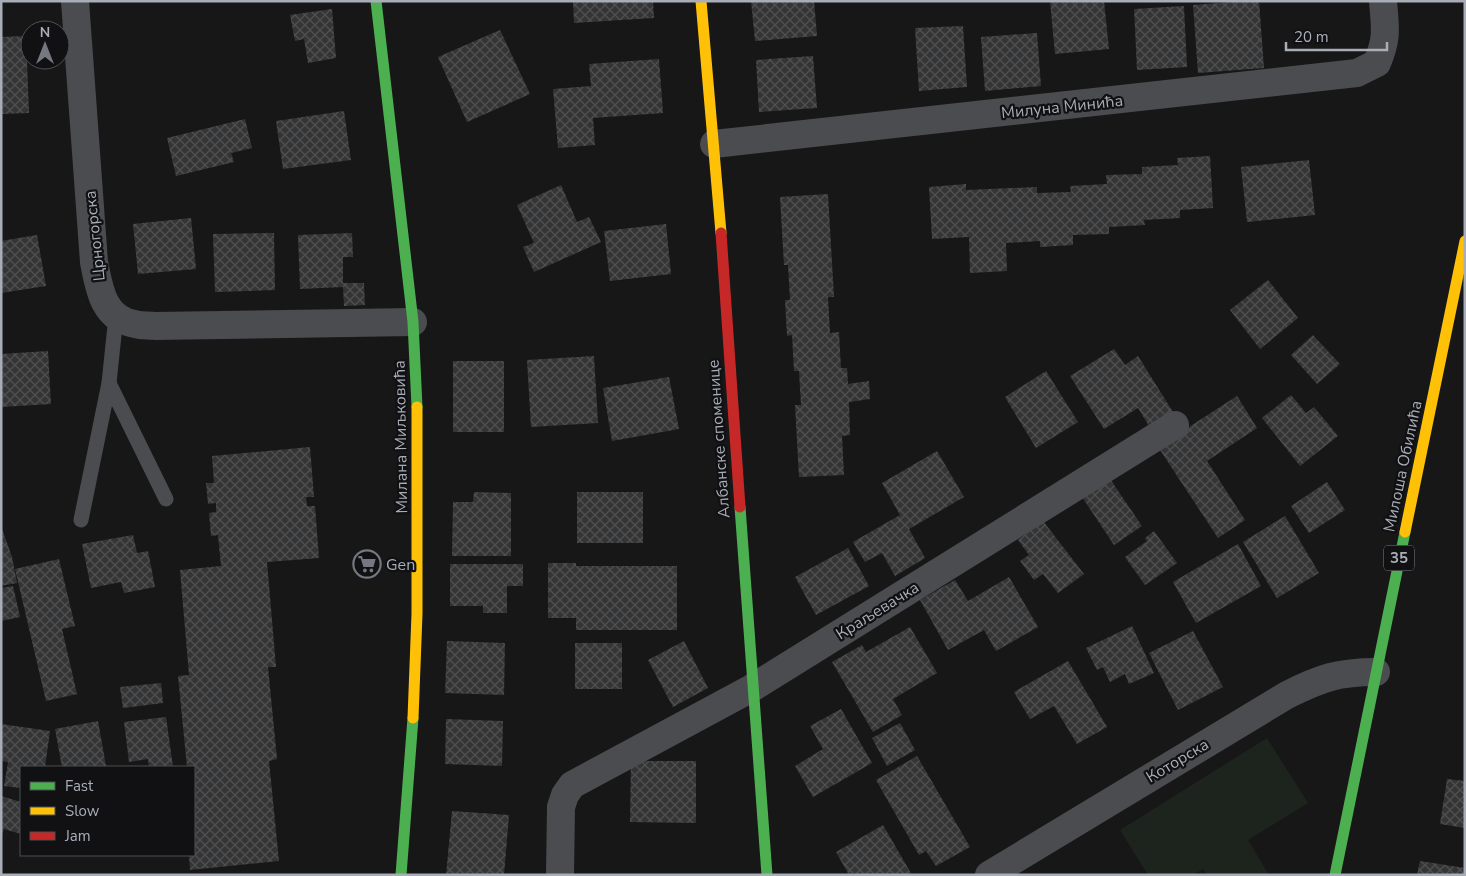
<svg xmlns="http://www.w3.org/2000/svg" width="1466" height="876" viewBox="0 0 1466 876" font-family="'Nunito Sans',sans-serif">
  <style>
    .green { fill: #1d241e }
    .building { fill: url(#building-cross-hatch) }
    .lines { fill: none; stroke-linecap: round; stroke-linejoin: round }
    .lane { stroke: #4b4c50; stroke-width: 15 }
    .street { stroke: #4b4c50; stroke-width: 28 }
    .fast { stroke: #4caf50; stroke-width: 11 }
    .slow { stroke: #ffc107; stroke-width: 11 }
    .jam { stroke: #c62828; stroke-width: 11 }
    .labels { text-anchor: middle; stroke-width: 4.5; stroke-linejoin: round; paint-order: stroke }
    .shield { fill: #111113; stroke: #7b7e86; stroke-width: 1 }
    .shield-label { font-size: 15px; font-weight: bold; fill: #a8adb8 }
    .street-label { font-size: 16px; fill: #a8adb8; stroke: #111113 }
    .poi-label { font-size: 16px; fill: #a8adb8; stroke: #111113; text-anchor: start }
  </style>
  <defs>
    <pattern id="building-cross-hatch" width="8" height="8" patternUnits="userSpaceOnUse" patternTransform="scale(1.25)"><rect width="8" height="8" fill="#353536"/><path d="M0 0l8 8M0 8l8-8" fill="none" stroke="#4f5051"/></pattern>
  </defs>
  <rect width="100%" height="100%" fill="#171717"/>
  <!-- green -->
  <polygon class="green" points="1267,738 1308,803 1248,840 1269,875 1207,875 1203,869 1193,875 1148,875 1120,830"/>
  <!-- building -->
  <g class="building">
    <polygon points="573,1 653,1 654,18 574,23"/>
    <polygon points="751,1 814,1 817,36 755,41"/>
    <polygon points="1050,1 1104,1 1109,49 1055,54"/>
    <polygon points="1245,1 1259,1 1264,68 1198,73 1193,5"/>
    <polygon points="1184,6 1187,67 1137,70 1134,9"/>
    <polygon points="332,9 336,58 308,63 304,39 295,41 290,15"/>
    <polygon points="963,26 967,87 919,91 915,28"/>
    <polygon points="500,30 530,94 467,122 438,57"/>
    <polygon points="1037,33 1041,86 985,91 981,37"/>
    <polygon points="26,36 29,113 1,114 1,37"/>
    <polygon points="813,56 817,108 759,112 756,60"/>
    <polygon points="659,59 663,113 593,118 595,145 558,148 553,89 591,86 589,64"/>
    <polygon points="344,111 351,160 283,169 276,121"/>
    <polygon points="245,119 252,148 231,153 234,162 176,176 167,138"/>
    <polygon points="1210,156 1213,208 1180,210 1180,218 1144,220 1145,225 1109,227 1109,234 1073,235 1073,245 1040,247 1040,241 1006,243 1007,271 970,273 969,237 932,239 929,187 966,184 966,190 1037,187 1037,193 1071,192 1070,186 1107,184 1106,175 1142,174 1142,167 1178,165 1177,158"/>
    <polygon points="1309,160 1315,215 1247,222 1241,167"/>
    <polygon points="561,185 577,222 589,217 601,242 534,272 523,247 534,243 517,205"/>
    <polygon points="828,194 834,297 828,297 830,333 839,332 841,368 847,368 848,384 869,381 870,399 849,402 850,435 842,436 844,475 799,477 795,405 801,405 799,371 794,371 792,335 787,336 785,300 790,300 788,265 784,265 780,197"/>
    <polygon points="191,218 196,269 138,274 133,224"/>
    <polygon points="666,224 671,274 610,281 604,231"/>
    <polygon points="274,233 275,290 215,292 213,234"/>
    <polygon points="352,233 353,257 343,257 343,283 364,283 365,305 344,306 343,287 300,289 298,235"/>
    <polygon points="37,235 46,286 1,293 1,241"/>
    <polygon points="1268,280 1298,318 1260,349 1230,310"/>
    <polygon points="1313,335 1340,364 1317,384 1291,355"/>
    <polygon points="1114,349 1125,365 1138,356 1173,412 1149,426 1138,408 1104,429 1070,376"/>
    <polygon points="48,351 51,404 1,407 1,354"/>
    <polygon points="594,356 598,423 531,427 527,360"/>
    <rect x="453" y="361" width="51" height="71"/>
    <polygon points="1046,371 1078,422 1036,448 1005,397"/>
    <polygon points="669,377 679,429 612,441 603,388"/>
    <polygon points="1291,395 1306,413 1314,407 1338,436 1300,466 1262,418"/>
    <polygon points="1237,396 1257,428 1207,461 1245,520 1218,538 1158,447"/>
    <polygon points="310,447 314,497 306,497 307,506 315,506 319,558 267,562 276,667 268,667 277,759 269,761 279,861 190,870 189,855 194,855 194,767 187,767 178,676 189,675 180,570 221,566 218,535 211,536 209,513 216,512 216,503 208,504 206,483 214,483 212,456"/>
    <polygon points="937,451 964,497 909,529 925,558 895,576 882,553 865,562 853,542 900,515 882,483"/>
    <polygon points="1110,479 1142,526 1114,545 1082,497"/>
    <polygon points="1327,482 1345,510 1309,533 1291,506"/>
    <polygon points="474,492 511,493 511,556 452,556 453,502 473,502"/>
    <rect x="577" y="492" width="66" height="51"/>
    <polygon points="1285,516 1319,573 1277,598 1243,542"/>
    <polygon points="1043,521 1084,574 1058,593 1043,574 1034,580 1020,561 1029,555 1018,540"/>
    <polygon points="1,526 12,557 17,583 1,586"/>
    <polygon points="1154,531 1177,563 1145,585 1125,557 1147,541 1145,538"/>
    <polygon points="133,535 137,553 148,551 155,587 124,593 121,582 91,588 82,544"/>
    <polygon points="1238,544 1261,586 1196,623 1173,582"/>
    <polygon points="848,548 869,586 816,615 795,577"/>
    <polygon points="59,559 75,626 62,629 77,694 46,701 15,569"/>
    <polygon points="548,563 576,563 576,566 677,566 677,630 576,630 576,618 548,618"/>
    <polygon points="450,564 523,564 523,586 507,586 507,613 483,613 483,606 450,606"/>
    <polygon points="1009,577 1038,627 996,651 984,630 948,650 920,600 955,580 968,601"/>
    <polygon points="13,586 20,617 1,621 1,588"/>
    <polygon points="1132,626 1154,673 1129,684 1125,674 1110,682 1103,667 1097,670 1086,648"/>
    <polygon points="910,627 937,673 893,699 902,715 873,732 832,662 862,645 866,652"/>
    <polygon points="1193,631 1223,687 1178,710 1149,653"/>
    <polygon points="447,641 505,643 504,695 445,693"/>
    <polygon points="684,641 708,688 673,707 648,660"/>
    <rect x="575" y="643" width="47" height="46"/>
    <polygon points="1068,661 1107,727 1077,744 1054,706 1030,719 1014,692"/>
    <polygon points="161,683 163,703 123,708 120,687"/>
    <polygon points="841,709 872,763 813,797 795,766 823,749 810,726"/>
    <polygon points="166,717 173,767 149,767 148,759 129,762 124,722"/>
    <polygon points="446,719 503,721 502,766 445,764"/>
    <polygon points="98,721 106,766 97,767 62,767 55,729"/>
    <polygon points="900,723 915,750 887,766 872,738"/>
    <polygon points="1,724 50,731 45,767 21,767 21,788 4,786 8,762 1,761"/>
    <polygon points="917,756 970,847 936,866 926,851 919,855 876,780"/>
    <polygon points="631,761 696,761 696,823 630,822"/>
    <polygon points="1447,779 1465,781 1465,828 1440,824"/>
    <polygon points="1,796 21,802 21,834 4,829 1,836"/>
    <polygon points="452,811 509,815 504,875 446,875"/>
    <polygon points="883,825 912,875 855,875 854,873 849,875 836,852"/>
    <polygon points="1420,861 1465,868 1465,875 1417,875"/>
  </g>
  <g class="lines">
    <!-- lane -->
    <g class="lane">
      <polyline points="109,383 166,499"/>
      <polyline points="81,520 109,383 116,316"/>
    </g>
    <!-- street -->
    <g class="street">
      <path d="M75 1 94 262C99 288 103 319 135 324 141 326 148 325 155 326L413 322"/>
      <path d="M714 144 1357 73 1377 63C1388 37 1385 28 1383 1"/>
      <polyline points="560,875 561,807 565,795 572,785 752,688 1175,425"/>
      <path d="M989 875 1287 695C1321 678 1338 672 1376 672"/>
    </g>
    <!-- fast -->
    <g class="fast">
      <polyline points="376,1 413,322 417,407"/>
      <polyline points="740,507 767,875"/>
      <polyline points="401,875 413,718"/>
      <polyline points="1335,875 1405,532"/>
    </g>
    <!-- slow -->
    <g class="slow">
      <polyline points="701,1 721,233"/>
      <polyline points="1405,532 1465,241"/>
      <polyline points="413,718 417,614 417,407"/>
    </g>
    <!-- jam -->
    <polyline class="jam" points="721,233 740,507"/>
  </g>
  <!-- icons -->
  <defs>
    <g id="supermarket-ring" transform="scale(1.4375)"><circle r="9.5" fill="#111113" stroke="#757880" stroke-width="1.5"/><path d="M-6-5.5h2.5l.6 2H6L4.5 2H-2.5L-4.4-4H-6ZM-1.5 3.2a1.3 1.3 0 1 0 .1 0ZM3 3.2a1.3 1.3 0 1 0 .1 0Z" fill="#757880"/></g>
  </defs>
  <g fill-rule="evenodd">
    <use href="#supermarket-ring" x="367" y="564"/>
  </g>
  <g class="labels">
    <!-- shield labels -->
    <rect class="shield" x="1384" y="545.5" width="30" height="25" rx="4"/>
    <g class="shield-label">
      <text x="1399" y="563">35</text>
    </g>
    <!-- street labels -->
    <g class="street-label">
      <text transform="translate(1062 106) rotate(-6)" y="6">Милуна Минића</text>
      <text transform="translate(94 236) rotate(-96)" y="6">Црногорска</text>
      <text transform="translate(400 437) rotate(-91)" y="6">Милана Миљковића</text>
      <text transform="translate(718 439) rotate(-94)" y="6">Албанске споменице</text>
      <text transform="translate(1402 466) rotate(-78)" y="6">Милоша Обилића</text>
      <text transform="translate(877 610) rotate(-32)" y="6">Краљевачка</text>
      <text transform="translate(1177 760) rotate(-31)" y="6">Которска</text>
    </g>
    <!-- poi labels -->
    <g class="poi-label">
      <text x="386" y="570">Gen</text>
    </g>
  </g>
  <!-- border -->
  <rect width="1466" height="876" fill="none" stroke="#a8adb8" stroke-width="5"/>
  <!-- legend -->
  <rect x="20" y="766" width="175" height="90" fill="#111113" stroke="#4d4f55"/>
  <rect x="30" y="782" width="25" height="8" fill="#4caf50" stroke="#4d4f55"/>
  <text x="65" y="791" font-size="15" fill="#a8adb8">Fast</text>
  <rect x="30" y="807" width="25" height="8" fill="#ffc107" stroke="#4d4f55"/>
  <text x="65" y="816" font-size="15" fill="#a8adb8">Slow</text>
  <rect x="30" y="832" width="25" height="8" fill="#c62828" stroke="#4d4f55"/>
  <text x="65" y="841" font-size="15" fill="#a8adb8">Jam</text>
  <!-- north arrow -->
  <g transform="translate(45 45)"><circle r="24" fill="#111113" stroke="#4d4f55"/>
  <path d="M0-4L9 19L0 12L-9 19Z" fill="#757880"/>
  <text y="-8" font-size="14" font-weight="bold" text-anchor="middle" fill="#a8adb8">N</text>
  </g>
  <!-- scale -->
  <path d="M1286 42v8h101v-8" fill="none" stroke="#a8adb8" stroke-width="2.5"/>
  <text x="1294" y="42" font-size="15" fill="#a8adb8" stroke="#111113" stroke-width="4" paint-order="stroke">20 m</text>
</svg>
